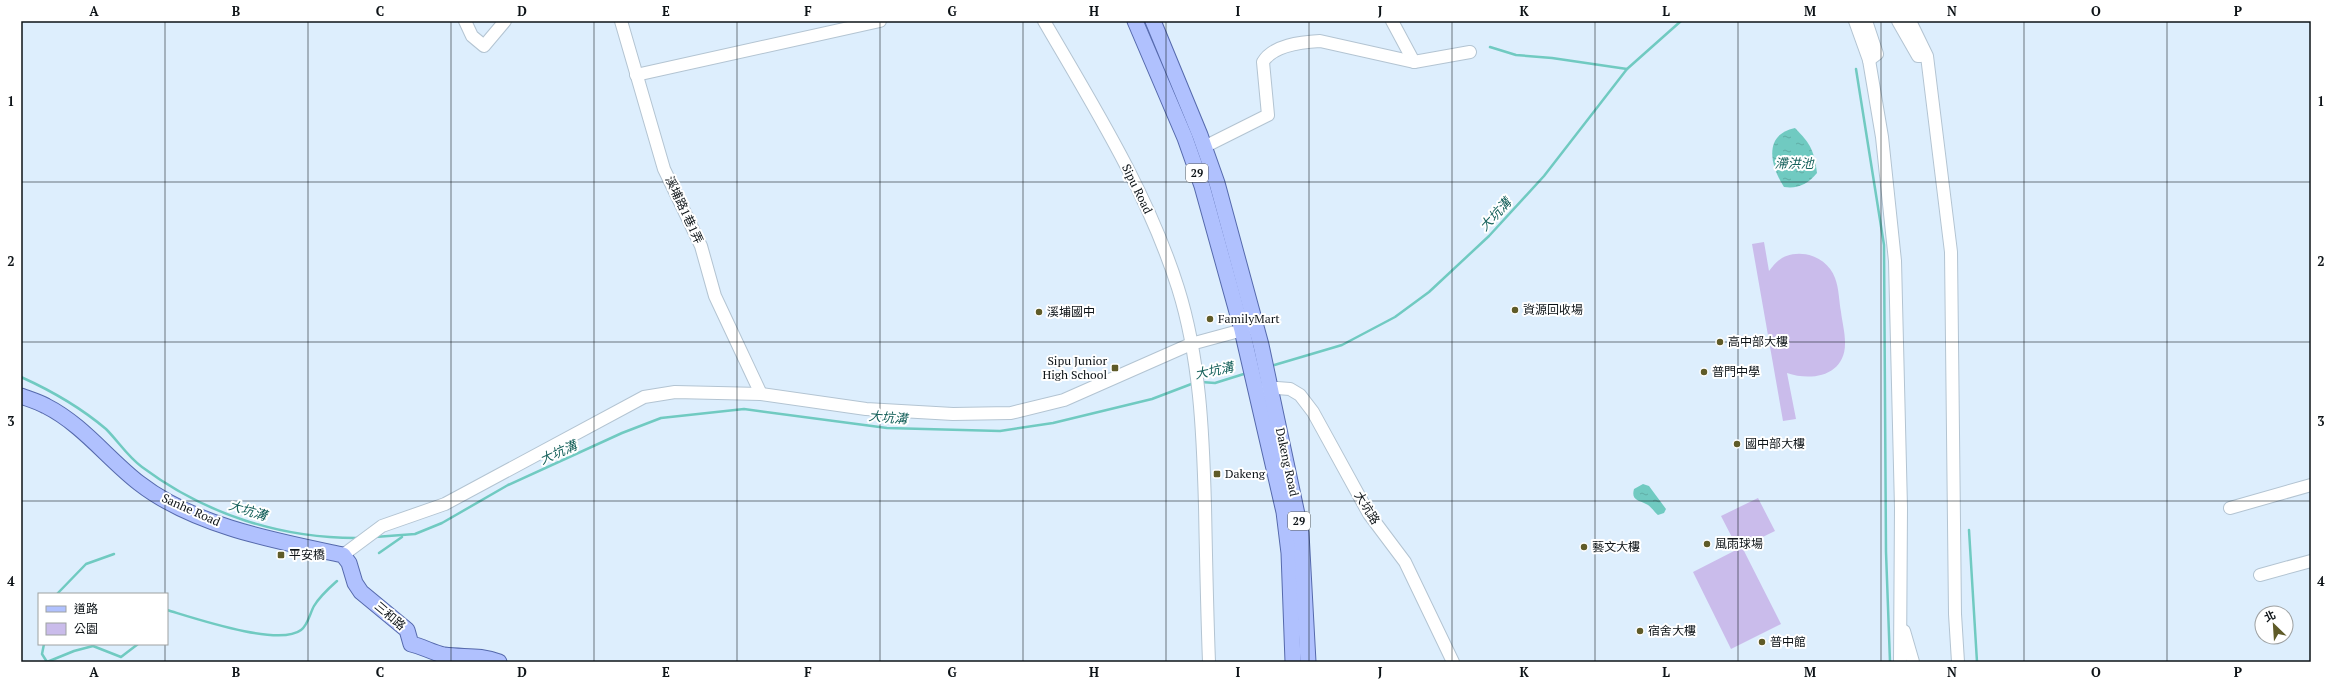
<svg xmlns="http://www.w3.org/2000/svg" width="2332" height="683" viewBox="0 0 2332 683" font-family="'PT Serif','Noto Sans TC',serif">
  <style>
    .park { fill: #cabceb }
    .water { fill: url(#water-ripples) }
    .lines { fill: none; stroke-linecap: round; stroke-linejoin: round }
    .stream { stroke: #70cac1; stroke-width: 2.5 }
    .minor-casing { stroke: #b3c4d2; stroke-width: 14 }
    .major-casing { stroke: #5569ac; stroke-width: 17 }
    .minor { stroke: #fff; stroke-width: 12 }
    .major { stroke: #b0c1fe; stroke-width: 15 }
    .grid { fill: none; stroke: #0d1317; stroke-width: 1; stroke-opacity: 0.55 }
    .poi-dot { fill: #5f5b28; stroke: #fff; stroke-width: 1.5 }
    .labels { text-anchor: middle; stroke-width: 4; stroke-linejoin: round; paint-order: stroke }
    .shield { fill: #fff; stroke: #565a5d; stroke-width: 1 }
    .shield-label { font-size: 11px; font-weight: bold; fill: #0d1317 }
    .street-label { font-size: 12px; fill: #0d1317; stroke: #fff }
    .poi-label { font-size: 12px; fill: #0d1317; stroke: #fff; text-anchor: start }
    .water-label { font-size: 13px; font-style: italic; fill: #16615b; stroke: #fff }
    .neatline { fill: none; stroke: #0d1317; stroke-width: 1.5 }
    .grid-label { font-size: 13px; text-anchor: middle; font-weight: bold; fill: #0d1317 }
  </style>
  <defs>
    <pattern id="water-ripples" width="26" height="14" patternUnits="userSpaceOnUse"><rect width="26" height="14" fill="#70cac1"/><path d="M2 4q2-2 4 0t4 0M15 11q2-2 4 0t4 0" fill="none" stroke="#60ada5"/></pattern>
  </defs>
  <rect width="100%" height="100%" fill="#ddeefd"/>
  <!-- park -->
  <g class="park">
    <path d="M1764 242 1769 271C1773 266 1777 261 1782 258 1802 247 1828 258 1835 278 1839 288 1839 301 1841 312 1842 321 1845 332 1845 342 1846 375 1813 382 1787 373L1796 419 1783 421 1752 244Z"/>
    <polygon points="1758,498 1775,531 1742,547 1781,624 1731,649 1693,572 1738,549 1721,516"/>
  </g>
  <!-- water -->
  <g class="water">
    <path d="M1795 128C1811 144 1814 151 1817 173 1808 184 1798 189 1784 187 1771 167 1762 135 1795 128Z"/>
    <path d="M1643 484 1649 486 1666 509 1664 513 1658 515C1654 512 1651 506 1646 504 1638 500 1631 500 1634 489Z"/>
  </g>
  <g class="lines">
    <!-- stream -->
    <g class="stream">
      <polyline points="1490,47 1516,55 1552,58 1627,69"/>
      <polyline points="1856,69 1884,245 1886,552 1890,662"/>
      <polyline points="1271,366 1342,345 1395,317 1429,292 1489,236 1544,176 1627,69 1681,21"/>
      <path d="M21 377C52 391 80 407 106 429 118 441 128 457 142 467 205 514 281 539 360 538"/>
      <polyline points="1201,382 1215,383 1247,373"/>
      <polyline points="1969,530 1977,662"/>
      <polyline points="375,537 415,534 442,523 508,485 622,433 661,418 744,409 887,428 1000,431 1053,423 1152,399 1194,383"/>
      <polyline points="379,553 402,537"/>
      <polyline points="57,594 86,564 114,554"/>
      <path d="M167 610C194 618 279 647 301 630 308 625 310 613 314 606 320 596 328 589 337 581"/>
      <polyline points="44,644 42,654 47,662 74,651 93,646 121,657 138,644"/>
    </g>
    <!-- minor casing -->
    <g class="minor-casing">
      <g id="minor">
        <polyline points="465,21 472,36 484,46 505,21"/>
        <polyline points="621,21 664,169 701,246 715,296 761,394"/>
        <path d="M1044 21C1094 107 1148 193 1178 288 1200 358 1203 433 1205 506 1206 558 1207 610 1209 662"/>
        <polyline points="1392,21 1414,62"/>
        <polyline points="1855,21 1869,60 1882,137 1895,261 1901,508 1900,662"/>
        <polyline points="1866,21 1877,54 1869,60"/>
        <polyline points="1898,21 1918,56 1921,56"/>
        <polyline points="1910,21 1927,56 1951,252 1955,614 1958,662"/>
        <polyline points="636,75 880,21"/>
        <path d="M1204 147 1268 115 1263 62C1273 45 1301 42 1320 41L1414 62 1470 52"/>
        <polyline points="1263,392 1277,388 1290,389 1300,395 1313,412 1369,514 1405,562 1453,662"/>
        <polyline points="2230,508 2311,485"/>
        <polyline points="343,555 382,526 445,504 644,397 675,392 761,394 866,409 953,414 1011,413 1064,400 1191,344 1250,328"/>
        <polyline points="2260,575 2311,561"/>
        <polyline points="1904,631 1913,662"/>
      </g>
    </g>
    <!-- major casing -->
    <g class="major-casing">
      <g id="major">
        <polyline points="1135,21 1185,138 1202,186 1242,330 1284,512 1289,553 1293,662"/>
        <polyline points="1153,21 1200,135 1217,183 1261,345 1301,533 1308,662"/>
        <path d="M21 396C29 399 39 402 46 406 82 424 108 459 139 483 194 526 276 541 343 555L349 563 355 583 361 592 407 630 411 644C422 646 433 653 444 655 463 658 479 654 499 662"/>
      </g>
    </g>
    <!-- minor -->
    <use href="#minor" class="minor"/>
    <!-- major -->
    <use href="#major" class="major"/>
  </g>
  <!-- grid -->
  <path class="grid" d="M165 21V594M308 21V662M451 21V662M594 21V662M737 21V662M880 21V662M1023 21V662M1166 21V662M1309 21V662M1452 21V662M1595 21V662M1738 21V662M1881 21V662M2024 21V662M2167 21V662M21 182H2311M21 342H2311M21 501H2311M165 644V662"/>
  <!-- markers -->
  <g class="poi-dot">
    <circle cx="1515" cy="310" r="4"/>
    <circle cx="1039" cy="312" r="4"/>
    <circle cx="1210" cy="319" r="4"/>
    <circle cx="1720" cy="342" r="4"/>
    <rect x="1111" y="364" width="8" height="8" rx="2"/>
    <circle cx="1704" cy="372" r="4"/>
    <circle cx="1737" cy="444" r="4"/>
    <rect x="1213" y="470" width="8" height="8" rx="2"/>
    <circle cx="1707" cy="544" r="4"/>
    <circle cx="1584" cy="547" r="4"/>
    <rect x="277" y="551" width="8" height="8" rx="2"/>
    <circle cx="1640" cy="631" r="4"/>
    <circle cx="1762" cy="642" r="4"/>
  </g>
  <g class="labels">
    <!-- shield labels -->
    <g class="shield">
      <rect x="1186" y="164" width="22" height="18" rx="3"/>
      <rect x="1288" y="512" width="22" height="18" rx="3"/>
    </g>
    <g class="shield-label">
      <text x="1197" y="177">29</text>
      <text x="1299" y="525">29</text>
    </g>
    <!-- street labels -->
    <g class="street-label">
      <text transform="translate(1137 189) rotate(64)" y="4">Sipu Road</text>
      <text transform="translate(684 210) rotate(65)" y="4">溪埔路1巷1弄</text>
      <text transform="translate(1287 462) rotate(78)" y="4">Dakeng Road</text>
      <text transform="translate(1367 508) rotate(58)" y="4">大坑路</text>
      <text transform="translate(191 510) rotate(24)" y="4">Sanhe Road</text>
      <text transform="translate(390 616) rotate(40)" y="4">三和路</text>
    </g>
    <!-- poi labels -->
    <g class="poi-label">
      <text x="1523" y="314">資源回收場</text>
      <text x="1047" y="316">溪埔國中</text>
      <text x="1218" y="323">FamilyMart</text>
      <text x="1728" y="346">高中部大樓</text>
      <text x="1107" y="365" text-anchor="end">Sipu Junior<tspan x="1107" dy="14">High School</tspan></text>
      <text x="1712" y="376">普門中學</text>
      <text x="1745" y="448">國中部大樓</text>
      <text x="1225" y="478">Dakeng</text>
      <text x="1715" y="548">風雨球場</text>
      <text x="1592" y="551">藝文大樓</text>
      <text x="289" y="559">平安橋</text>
      <text x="1648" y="635">宿舍大樓</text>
      <text x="1770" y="646">普中館</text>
    </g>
    <!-- water labels -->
    <g class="water-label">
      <text x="1794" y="168">滯洪池</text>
      <text transform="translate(1495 214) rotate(-47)" y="5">大坑溝</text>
      <text transform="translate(1214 370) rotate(-11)" y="5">大坑溝</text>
      <text transform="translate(888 417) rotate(5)" y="5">大坑溝</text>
      <text transform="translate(558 452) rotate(-24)" y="5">大坑溝</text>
      <text transform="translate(248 510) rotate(17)" y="5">大坑溝</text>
    </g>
  </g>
  <!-- border -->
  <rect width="2332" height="683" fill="none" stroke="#ffffff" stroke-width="44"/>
  <!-- legend -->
  <rect x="38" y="593" width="130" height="52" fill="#ffffff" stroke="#9ea1a2"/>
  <rect x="46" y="606" width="20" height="6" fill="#b0c1fe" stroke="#9ea1a2"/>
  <text x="74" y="613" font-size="12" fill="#0d1317">道路</text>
  <rect x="46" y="623" width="20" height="12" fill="#cabceb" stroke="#9ea1a2"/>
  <text x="74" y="633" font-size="12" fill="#0d1317">公園</text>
  <!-- north arrow -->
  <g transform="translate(2274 625) rotate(335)"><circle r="19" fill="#ffffff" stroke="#9ea1a2"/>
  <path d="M0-3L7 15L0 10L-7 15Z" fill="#5f5b28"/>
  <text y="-6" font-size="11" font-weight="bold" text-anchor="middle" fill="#0d1317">北</text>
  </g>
  <rect x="22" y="22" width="2288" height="639" class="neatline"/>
  <g class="grid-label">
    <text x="94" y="16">A</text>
    <text x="236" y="16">B</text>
    <text x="380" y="16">C</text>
    <text x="522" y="16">D</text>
    <text x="666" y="16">E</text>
    <text x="808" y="16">F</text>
    <text x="952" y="16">G</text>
    <text x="1094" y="16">H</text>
    <text x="1238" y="16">I</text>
    <text x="1380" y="16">J</text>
    <text x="1524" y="16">K</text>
    <text x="1666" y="16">L</text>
    <text x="1810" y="16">M</text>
    <text x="1952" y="16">N</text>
    <text x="2096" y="16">O</text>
    <text x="2238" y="16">P</text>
    <text x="11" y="106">1</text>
    <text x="2321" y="106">1</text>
    <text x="11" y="266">2</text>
    <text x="2321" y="266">2</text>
    <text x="11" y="426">3</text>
    <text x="2321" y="426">3</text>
    <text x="11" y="586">4</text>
    <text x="2321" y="586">4</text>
    <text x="94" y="677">A</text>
    <text x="236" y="677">B</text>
    <text x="380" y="677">C</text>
    <text x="522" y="677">D</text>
    <text x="666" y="677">E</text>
    <text x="808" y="677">F</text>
    <text x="952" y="677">G</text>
    <text x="1094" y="677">H</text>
    <text x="1238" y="677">I</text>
    <text x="1380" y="677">J</text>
    <text x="1524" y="677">K</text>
    <text x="1666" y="677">L</text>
    <text x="1810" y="677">M</text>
    <text x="1952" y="677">N</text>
    <text x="2096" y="677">O</text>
    <text x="2238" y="677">P</text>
  </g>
</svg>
